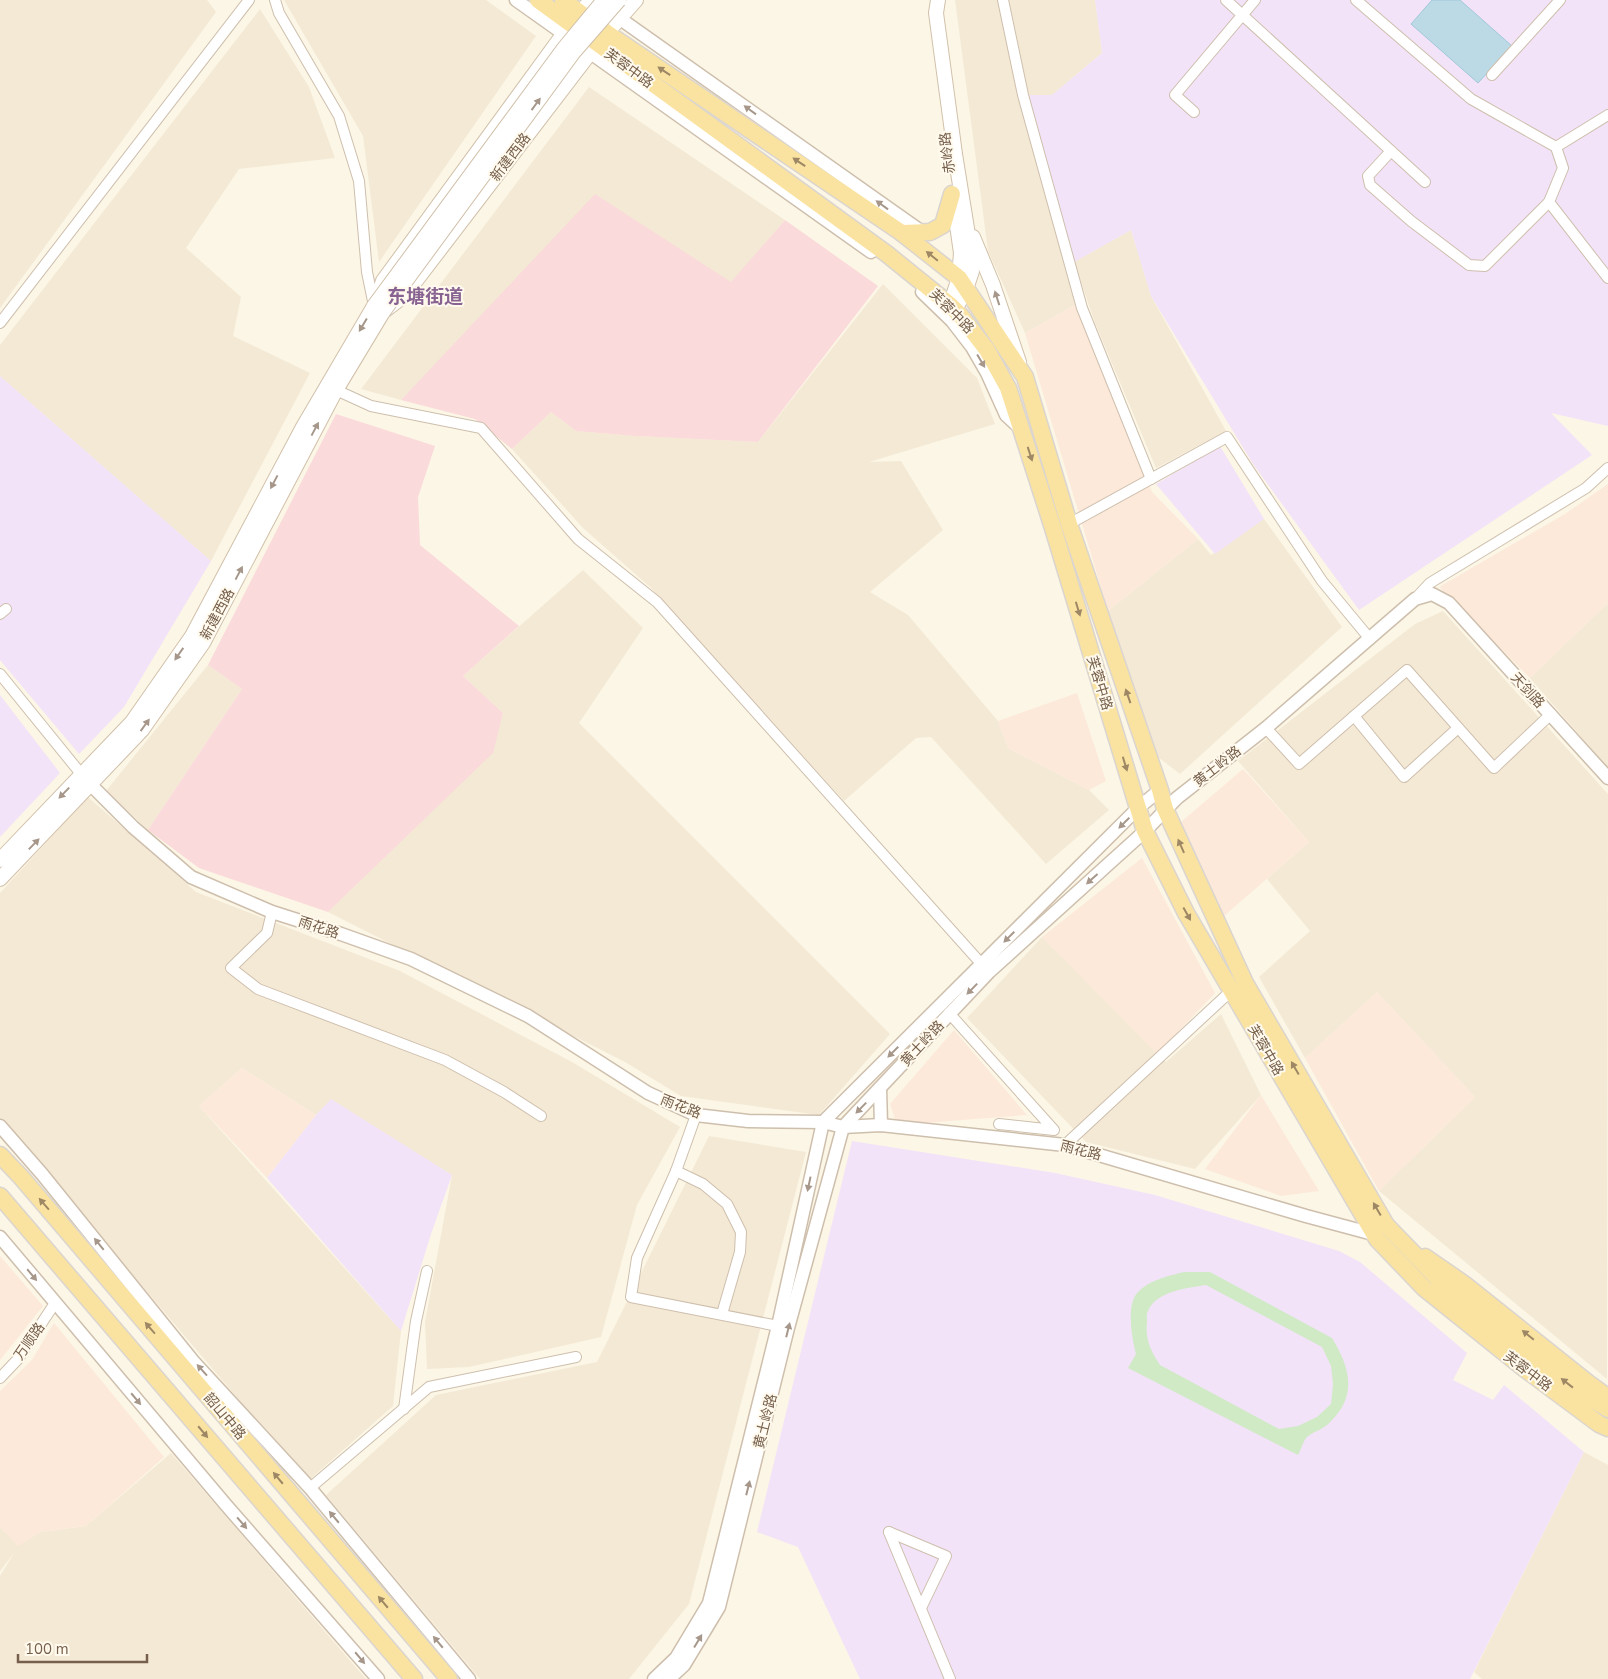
<svg xmlns="http://www.w3.org/2000/svg" width="1608" height="1679" viewBox="0 0 1608 1679" font-family="'Nunito Sans','Noto Sans SC',sans-serif">
  <style>
    .residential { fill: #f4e9d5 }
    .commercial { fill: #fce9da }
    .education { fill: #f3e3f9 }
    .medical { fill: #fadada }
    .green { fill: #cfeac5; fill-rule: evenodd }
    .water { fill: #bbdae6; stroke: #a1c8d8 }
    .lines { fill: none; stroke-linecap: round; stroke-linejoin: round }
    .minor-casing { stroke: #cebfad; stroke-width: 12 }
    .tertiary-casing { stroke: #cebfad; stroke-width: 15 }
    .secondary-casing { stroke: #d1c0aa; stroke-width: 16 }
    .primary-casing { stroke: #dbd5d0; stroke-width: 19 }
    .minor { stroke: #fff; stroke-width: 10 }
    .tertiary { stroke: #fff; stroke-width: 12 }
    .secondary { stroke: #fff; stroke-width: 14 }
    .primary { stroke: #fae3a0; stroke-width: 16 }
    .secondary-bridge-casing { stroke: #d1c0aa; stroke-width: 16; stroke-linecap: butt }
    .secondary-bridge { stroke: #fff; stroke-width: 14 }
    .oneway { fill: #9e8764 }
    .oneway2 { fill: #a6978a }
    .labels { text-anchor: middle; stroke-width: 4; stroke-linejoin: round; paint-order: stroke }
    .street-label { font-size: 14px; fill: #765f4b; stroke: #fffaed }
    .district-label { font-size: 19px; font-weight: bold; fill: #886392; stroke: #fffaed }
  </style>
  <rect width="100%" height="100%" fill="#fcf6e6"/>
  <!-- residential -->
  <g class="residential">
    <polygon points="0,0 207,0 216,12 0,308"/>
    <polygon points="284,0 486,0 536,36 379,262 363,136"/>
    <polygon points="955,0 1095,0 1102,53 1052,95 1023,95 1075,305 1025,333 988,251"/>
    <polygon points="260,9 309,87 335,158 239,169 186,248 241,297 233,336 310,373 211,561 0,376 0,345"/>
    <polygon points="589,87 785,220 731,283 600,198 401,400 361,389"/>
    <polygon points="1131,230 1151,296 1226,431 1156,468 1095,323 1074,262"/>
    <polygon points="883,284 977,378 995,424 869,462 901,461 943,530 870,592 908,615 998,721 1008,748 1089,790 1109,810 1046,864 931,737 916,738 844,801 650,587 583,528 512,449 551,412 576,431 636,436 758,442"/>
    <polygon points="1264,519 1342,627 1180,774 1154,754 1108,611 1198,539 1211,555"/>
    <polygon points="583,570 643,628 579,723 890,1034 819,1115 681,1096 625,1062 328,912 492,753 503,713 463,676"/>
    <polygon points="1608,603 1608,768 1530,678"/>
    <polygon points="1443,611 1608,794 1607,1379 1379,1191 1475,1097 1377,992 1305,1058 1259,977 1310,931 1267,879 1309,842 1238,761 1415,624"/>
    <polygon points="208,665 242,689 148,830 106,791"/>
    <polygon points="88,797 196,892 400,971 572,1062 680,1127 637,1205 601,1337 469,1367 427,1369 425,1322 452,1175 331,1100 316,1115 242,1068 199,1106 401,1331 393,1406 308,1481 0,1119 0,893"/>
    <polygon points="1042,937 1166,1062 1221,1014 1261,1095 1195,1169 1086,1142 967,1018"/>
    <polygon points="709,1136 806,1152 689,1604 629,1679 480,1679 326,1495 436,1395 597,1362"/>
    <polygon points="1584,1452 1608,1465 1608,1679 1482,1679 1474,1672"/>
    <polygon points="171,1453 366,1679 0,1679 0,1576 14,1553 0,1571 0,1527 18,1545 41,1532 86,1526"/>
  </g>
  <!-- commercial -->
  <g class="commercial">
    <polygon points="1075,305 1152,492 1198,539 1108,611 1025,333"/>
    <polygon points="1608,484 1608,603 1530,678 1439,587 1565,514"/>
    <polygon points="1077,693 1106,781 1089,790 1008,748 998,721"/>
    <polygon points="1243,769 1309,842 1224,916 1181,822"/>
    <polygon points="1142,858 1215,993 1157,1054 1042,937"/>
    <polygon points="1377,992 1475,1097 1379,1191 1305,1058"/>
    <polygon points="954,1030 1027,1115 897,1125 890,1104"/>
    <polygon points="242,1068 316,1115 267,1178 199,1106"/>
    <polygon points="1261,1095 1319,1191 1281,1196 1205,1169"/>
    <polygon points="0,1256 43,1306 0,1360"/>
    <polygon points="54,1323 164,1457 86,1526 41,1532 18,1546 0,1527 0,1391 32,1360"/>
  </g>
  <!-- education -->
  <g class="education">
    <polygon points="1095,0 1608,0 1608,426 1551,413 1592,455 1359,610 1253,464 1151,296 1131,230 1069,265 1023,95 1052,95 1102,53"/>
    <polygon points="0,376 211,561 124,707 79,754 0,660"/>
    <polygon points="1220,446 1264,519 1215,554 1156,484"/>
    <polygon points="0,695 60,773 0,837"/>
    <polygon points="331,1099 452,1175 431,1234 401,1331 267,1178 316,1115"/>
    <polygon points="852,1141 1055,1173 1155,1195 1339,1251 1360,1262 1467,1353 1453,1380 1493,1400 1504,1385 1584,1452 1470,1679 860,1679 798,1547 757,1532"/>
  </g>
  <!-- medical -->
  <g class="medical">
    <polygon points="595,194 731,282 785,220 878,286 758,442 636,436 576,431 551,412 512,449 475,419 401,400"/>
    <polygon points="336,414 435,446 418,497 420,545 519,626 463,676 503,713 493,753 328,912 199,868 148,830 242,689 208,665"/>
  </g>
  <!-- green -->
  <path class="green" d="M1184 1272H1210L1332 1338C1351 1369 1358 1398 1327 1425 1321 1430 1313 1432 1307 1437 1303 1441 1301 1450 1298 1455L1128 1368 1136 1354C1132 1339 1127 1310 1135 1296 1145 1281 1168 1276 1184 1272ZM1206 1285 1322 1347 1331 1366 1333 1384 1331 1404 1317 1417 1298 1426 1279 1429 1160 1365C1151 1351 1145 1340 1147 1322 1147 1319 1146 1314 1148 1311 1156 1291 1188 1288 1206 1285Z"/>
  <!-- water -->
  <polygon class="water" points="1432,0 1460,0 1512,46 1478,83 1411,24"/>
  <g class="lines">
    <!-- minor casing -->
    <g class="minor-casing">
      <g id="minor">
        <polyline points="275,0 279,13 339,116 359,181 367,272 374,306"/>
        <polyline points="1003,0 1023,95 1082,308 1151,479"/>
        <polyline points="1226,0 1425,182"/>
        <polyline points="1356,0 1471,99 1556,147 1608,115"/>
        <polyline points="1492,75 1560,0"/>
        <polyline points="1194,112 1175,95 1255,0"/>
        <polyline points="1391,151 1368,176 1370,185 1411,221 1469,265 1485,266 1549,202 1563,168 1556,147"/>
        <polyline points="1549,202 1608,278"/>
        <polyline points="0,323 249,0"/>
        <polyline points="336,390 371,406 481,428 578,539 657,602 986,969"/>
        <polyline points="1069,524 1227,437 1322,581 1370,639"/>
        <polyline points="1415,599 1430,583 1586,488 1608,468"/>
        <polyline points="0,614 6,609"/>
        <polyline points="0,674 86,780"/>
        <polyline points="1354,716 1404,777 1458,728"/>
        <polyline points="1266,728 1299,764 1407,670 1494,768 1551,714"/>
        <polyline points="272,912 267,933 231,968 258,989 445,1060 504,1092 541,1116"/>
        <polyline points="949,1013 1054,1130 999,1124"/>
        <polyline points="696,1115 676,1171 637,1258 631,1297 778,1326"/>
        <polyline points="1065,1145 1231,991"/>
        <polyline points="676,1171 703,1184 727,1204 741,1232 740,1252 722,1314"/>
        <polyline points="0,1378 18,1359 55,1303"/>
        <polyline points="404,1409 416,1321 427,1271"/>
        <polyline points="310,1488 429,1387 576,1357"/>
        <polyline points="889,1532 950,1679"/>
        <polyline points="889,1532 946,1556 921,1608"/>
      </g>
    </g>
    <!-- tertiary casing -->
    <g class="tertiary-casing">
      <g id="tertiary">
        <polyline points="516,0 871,252"/>
        <polyline points="612,13 922,232"/>
        <polyline points="922,292 952,321 972,347 987,373 1006,415 1020,428"/>
        <polyline points="90,784 133,827 191,877 272,912 341,934 411,959 528,1016 648,1093 696,1115 748,1121 823,1122 843,1127 881,1125 1065,1145 1306,1216 1373,1234"/>
        <polyline points="880,1088 881,1125"/>
        <polyline points="0,1126 42,1174 193,1361 310,1488 469,1679"/>
        <polyline points="0,1237 226,1505 378,1679"/>
        <polyline points="654,1679 676,1658 709,1603 778,1326 823,1122 1138,808 1160,790"/>
        <polyline points="669,1679 684,1665 719,1607 788,1328 843,1127 989,972 1145,831 1177,798 1266,728 1415,599 1432,594 1449,603 1608,778"/>
      </g>
    </g>
    <!-- secondary casing -->
    <g class="secondary-casing">
      <g id="secondary">
        <polyline points="938,0 936,13 955,154 970,247 972,271 966,289 955,310"/>
        <polyline points="973,237 993,285 1019,362"/>
        <polyline points="950,305 959,278 961,253 953,197"/>
        <polyline points="0,860 132,722 192,636 303,427 374,306 383,281 570,25 591,0"/>
        <polyline points="0,879 142,730 203,643 336,390 383,312 405,295 597,44 636,0"/>
      </g>
    </g>
    <!-- primary casing -->
    <g class="primary-casing">
      <g id="primary">
        <polyline points="538,0 887,254 950,305 961,316 987,350 1008,388 1053,528 1145,831 1186,913 1377,1239 1424,1288 1525,1369 1599,1424 1608,1428"/>
        <polyline points="563,0 607,33 902,233 959,278 1025,377 1069,524 1160,790 1165,809 1245,983 1386,1225 1443,1284 1578,1391 1608,1409"/>
        <polyline points="902,233 930,232 943,225 952,194"/>
        <polyline points="0,1155 21,1177 449,1679"/>
        <polyline points="0,1196 414,1679"/>
        <polyline points="1425,1257 1464,1284 1588,1383 1606,1396"/>
      </g>
    </g>
    <!-- minor -->
    <use href="#minor" class="minor"/>
    <!-- tertiary -->
    <use href="#tertiary" class="tertiary"/>
    <!-- secondary -->
    <use href="#secondary" class="secondary"/>
    <!-- primary -->
    <use href="#primary" class="primary"/>
    <!-- secondary-bridge casing -->
    <g class="secondary-bridge-casing">
      <g id="secondary-bridge">
        <polyline points="374,306 565,47 604,0"/>
        <polyline points="383,312 573,53 619,0"/>
      </g>
    </g>
    <!-- secondary-bridge -->
    <use href="#secondary-bridge" class="secondary-bridge"/>
  </g>
  <!-- one-way arrows -->
  <defs><path id="oneway-solid" d="M-6-.8H1V-3.2L6.5 0L1 3.2V.8H-6Z" transform="scale(1.25)"/></defs>
  <g class="oneway">
    <use href="#oneway-solid" transform="translate(664 71) rotate(-146)"/>
    <use href="#oneway-solid" transform="translate(799 162) rotate(-146)"/>
    <use href="#oneway-solid" transform="translate(932 256) rotate(-141)"/>
    <use href="#oneway-solid" transform="translate(1030 454) rotate(72)"/>
    <use href="#oneway-solid" transform="translate(1078 609) rotate(73)"/>
    <use href="#oneway-solid" transform="translate(1128 696) rotate(-109)"/>
    <use href="#oneway-solid" transform="translate(1125 764) rotate(73)"/>
    <use href="#oneway-solid" transform="translate(1181 846) rotate(-114)"/>
    <use href="#oneway-solid" transform="translate(1187 914) rotate(61)"/>
    <use href="#oneway-solid" transform="translate(1295 1068) rotate(-120)"/>
    <use href="#oneway-solid" transform="translate(44 1204) rotate(-131)"/>
    <use href="#oneway-solid" transform="translate(1377 1209) rotate(-120)"/>
    <use href="#oneway-solid" transform="translate(150 1328) rotate(-131)"/>
    <use href="#oneway-solid" transform="translate(1528 1335) rotate(-141)"/>
    <use href="#oneway-solid" transform="translate(1567 1383) rotate(-142)"/>
    <use href="#oneway-solid" transform="translate(203 1432) rotate(50)"/>
    <use href="#oneway-solid" transform="translate(278 1478) rotate(-130)"/>
    <use href="#oneway-solid" transform="translate(383 1602) rotate(-130)"/>
  </g>
  <g class="oneway2">
    <use href="#oneway-solid" transform="translate(536 104) rotate(-54)"/>
    <use href="#oneway-solid" transform="translate(750 110) rotate(-144)"/>
    <use href="#oneway-solid" transform="translate(882 205) rotate(-144)"/>
    <use href="#oneway-solid" transform="translate(997 298) rotate(-108)"/>
    <use href="#oneway-solid" transform="translate(363 325) rotate(121)"/>
    <use href="#oneway-solid" transform="translate(981 361) rotate(59)"/>
    <use href="#oneway-solid" transform="translate(315 429) rotate(-62)"/>
    <use href="#oneway-solid" transform="translate(274 482) rotate(118)"/>
    <use href="#oneway-solid" transform="translate(239 573) rotate(-62)"/>
    <use href="#oneway-solid" transform="translate(179 654) rotate(125)"/>
    <use href="#oneway-solid" transform="translate(145 725) rotate(-54)"/>
    <use href="#oneway-solid" transform="translate(64 793) rotate(134)"/>
    <use href="#oneway-solid" transform="translate(1124 823) rotate(135)"/>
    <use href="#oneway-solid" transform="translate(34 844) rotate(-46)"/>
    <use href="#oneway-solid" transform="translate(1092 879) rotate(138)"/>
    <use href="#oneway-solid" transform="translate(1009 937) rotate(135)"/>
    <use href="#oneway-solid" transform="translate(972 989) rotate(134)"/>
    <use href="#oneway-solid" transform="translate(893 1052) rotate(135)"/>
    <use href="#oneway-solid" transform="translate(861 1108) rotate(134)"/>
    <use href="#oneway-solid" transform="translate(809 1184) rotate(102)"/>
    <use href="#oneway-solid" transform="translate(99 1244) rotate(-129)"/>
    <use href="#oneway-solid" transform="translate(32 1275) rotate(50)"/>
    <use href="#oneway-solid" transform="translate(788 1330) rotate(-76)"/>
    <use href="#oneway-solid" transform="translate(202 1370) rotate(-132)"/>
    <use href="#oneway-solid" transform="translate(136 1399) rotate(50)"/>
    <use href="#oneway-solid" transform="translate(748 1488) rotate(-76)"/>
    <use href="#oneway-solid" transform="translate(334 1517) rotate(-130)"/>
    <use href="#oneway-solid" transform="translate(242 1523) rotate(49)"/>
    <use href="#oneway-solid" transform="translate(698 1641) rotate(-59)"/>
    <use href="#oneway-solid" transform="translate(438 1642) rotate(-130)"/>
    <use href="#oneway-solid" transform="translate(360 1658) rotate(50)"/>
  </g>
  <g class="labels">
    <!-- street labels -->
    <g class="street-label">
      <text transform="translate(629 68) rotate(36)" y="5">芙蓉中路</text>
      <text transform="translate(947 153) rotate(-97)" y="5">赤岭路</text>
      <text transform="translate(510 157) rotate(-53)" y="5">新建西路</text>
      <text transform="translate(952 311) rotate(45)" y="5">芙蓉中路</text>
      <text transform="translate(217 614) rotate(-62)" y="5">新建西路</text>
      <text transform="translate(1100 683) rotate(73)" y="5">芙蓉中路</text>
      <text transform="translate(1528 690) rotate(48)" y="5">天剑路</text>
      <text transform="translate(1217 766) rotate(-38)" y="5">黄土岭路</text>
      <text transform="translate(319 927) rotate(18)" y="5">雨花路</text>
      <text transform="translate(922 1043) rotate(-47)" y="5">黄土岭路</text>
      <text transform="translate(1266 1050) rotate(60)" y="5">芙蓉中路</text>
      <text transform="translate(681 1106) rotate(21)" y="5">雨花路</text>
      <text transform="translate(1081 1150) rotate(14)" y="5">雨花路</text>
      <text transform="translate(29 1341) rotate(-55)" y="5">万顺路</text>
      <text transform="translate(1528 1371) rotate(37)" y="5">芙蓉中路</text>
      <text transform="translate(225 1416) rotate(50)" y="5">韶山中路</text>
      <text transform="translate(765 1421) rotate(-76)" y="5">黄土岭路</text>
    </g>
    <!-- district labels -->
    <g class="district-label">
      <text x="425" y="303">东塘街道</text>
    </g>
  </g>
  <!-- scale -->
  <path d="M18 1654v8h129v-8" fill="none" stroke="#765f4b" stroke-width="2.5"/>
  <text x="25" y="1654" font-size="15" fill="#765f4b" stroke="#fffaed" stroke-width="4" paint-order="stroke">100 m</text>
</svg>
